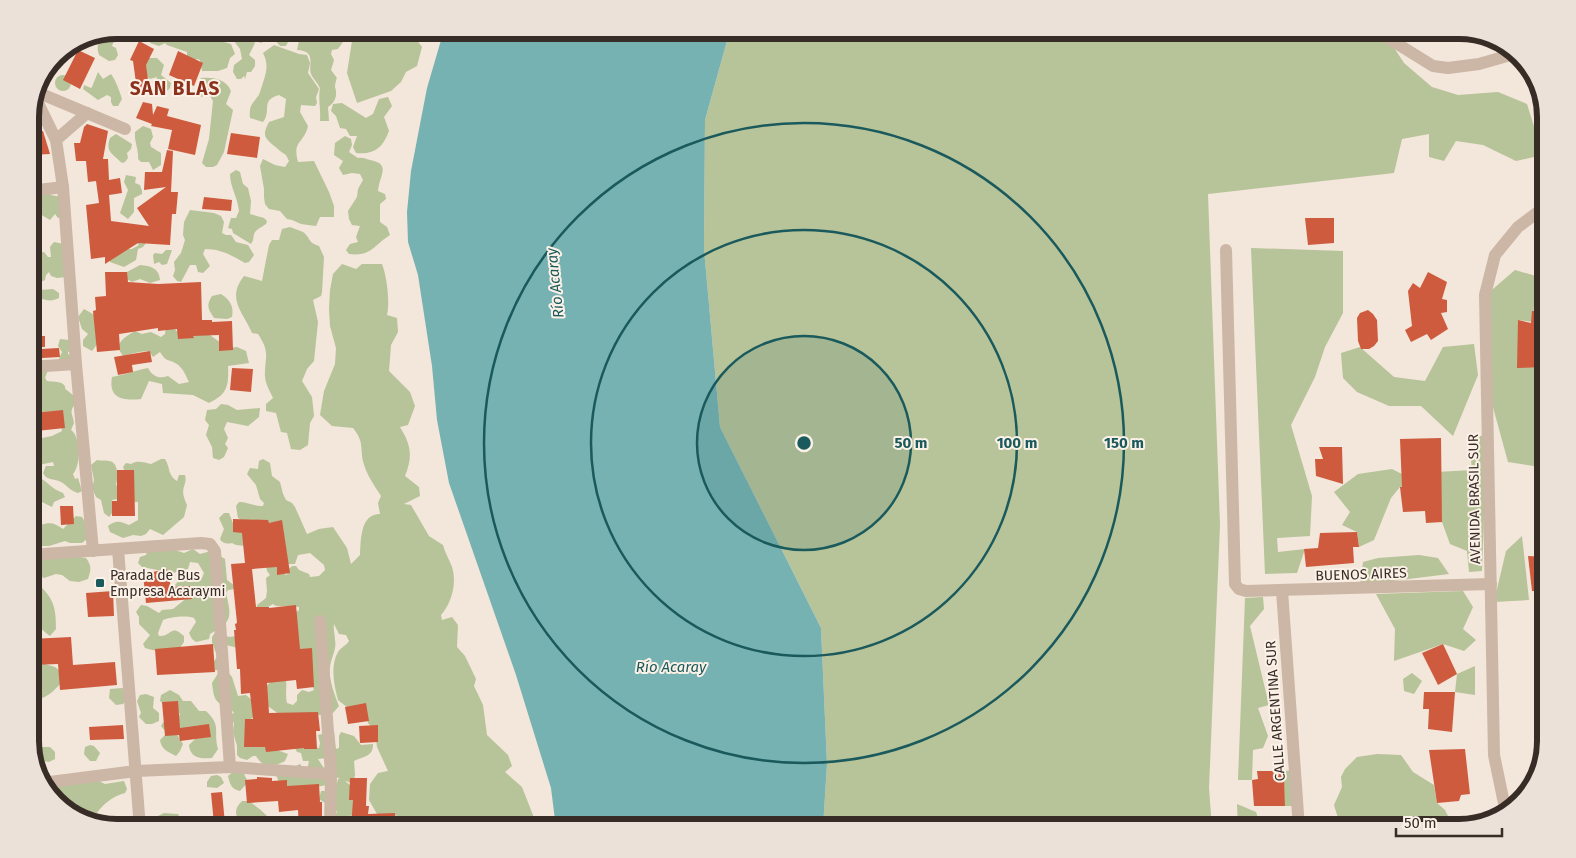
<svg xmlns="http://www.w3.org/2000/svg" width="1576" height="858" viewBox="0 0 1576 858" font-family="'Fira Sans',sans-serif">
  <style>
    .green { fill: #b7c399 }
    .water { fill: #77b2b2 }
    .building { fill: #ce5b3e }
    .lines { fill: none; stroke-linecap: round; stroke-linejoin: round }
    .minor { stroke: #ccb6a5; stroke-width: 12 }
    .ring { fill: none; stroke: #1a5a5c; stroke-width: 2.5 }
    .poi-dot { fill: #1a5a5c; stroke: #fbf1e7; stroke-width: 2 }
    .labels { text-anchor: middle; stroke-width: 4; stroke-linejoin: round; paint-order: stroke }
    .street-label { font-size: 14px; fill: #382c27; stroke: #fbf1e7 }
    .poi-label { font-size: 14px; fill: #382c27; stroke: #fbf1e7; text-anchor: start }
    .water-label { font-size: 15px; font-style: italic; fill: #1a5a5c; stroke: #fbf1e7 }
    .district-label { font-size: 19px; font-weight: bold; letter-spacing: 1px; fill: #8c311b; stroke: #fbf1e7 }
    .rim { fill: none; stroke: #382c27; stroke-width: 6 }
    .centre { fill: #1a5a5c; stroke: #fbf1e7; stroke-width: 2.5 }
    .ring-label { font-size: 15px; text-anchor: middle; font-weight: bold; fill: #1a5a5c; stroke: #fbf1e7; stroke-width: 4; stroke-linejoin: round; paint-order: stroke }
  </style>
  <rect width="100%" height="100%" fill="#f3e6da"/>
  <!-- green -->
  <g class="green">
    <polygon points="150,30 218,30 217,35 224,42 231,44 235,54 230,58 227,68 218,71 202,71 200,60 197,59 191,61 187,59 187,52 167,45 165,43 159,46 150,43"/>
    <polygon points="238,30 246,30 255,43 249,55 255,60 255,66 251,72 247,72 245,79 244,76 241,79 237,79 233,72 234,65 242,59 240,49 234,41"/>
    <polygon points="251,30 285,30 288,42 286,46 280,46 270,34 264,31 262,43 258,42"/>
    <path d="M287 30H351L338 49 332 50 331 54 334 60 331 70C340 82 336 74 335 87 338 95 335 103 328 107L329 121H320C321 110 318 99 320 88 318 83 313 79 311 74 308 64 317 51 297 50L299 41 289 36Z"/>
    <polygon points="359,30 419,30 416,39 422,47 417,66 406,72 401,82 391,91 357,103 347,73 352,41"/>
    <polygon points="730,30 1377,30 1385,34 1404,63 1432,87 1458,95 1498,92 1527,104 1543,155 1516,161 1483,145 1456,141 1444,161 1429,157 1429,134 1402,139 1394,173 1208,194 1220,525 1209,788 1212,828 823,828 827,764 821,628 720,427 704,249 705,120"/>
    <path d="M106 37H109L114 40 112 46 116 48 118 55 115 60 109 61 99 55C96 45 98 43 106 37Z"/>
    <path d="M274 45 299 54 307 55 310 63 308 73 319 89 316 97 317 103 315 106 301 105 300 112 308 126C304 144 292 140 298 162L314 161 329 192 334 206V217H320L316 226 301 224 292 220 287 219 280 211 269 209 265 204 264 197V189L260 166 263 159 275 165 285 167 289 161 286 155C281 152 278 149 273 145 263 136 263 134 269 122L284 117 286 99 279 95C260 100 272 111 263 122L250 118C249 105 252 105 258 96 259 96 261 89 261 89 265 76 270 66 263 53Z"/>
    <polygon points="148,58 157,58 164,65 161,75 171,83 170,88 165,93 157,89 155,87 157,77 150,79 145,76 144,62"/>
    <path d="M98 72 103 79 111 74C116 81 119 90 122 99L118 106H113L111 102V97L107 95 98 100 83 89 84 85 91 88 92 87Z"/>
    <circle cx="63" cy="83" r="8"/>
    <path d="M201 78C213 77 226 79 231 91L226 104 233 110 224 152 217 165 213 167H206L202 163 209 139 213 101 210 96 197 97 196 88Z"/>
    <path d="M388 97 392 106 384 117 389 131C383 147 375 155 356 153L353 147 357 136H350L346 129 340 128 336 116 331 111 333 104 342 103 366 118 373 114 379 99Z"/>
    <path d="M143 126 151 129 153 137 150 143 151 147 161 153V165L153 170 149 162H141L138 159C139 149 134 142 135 132Z"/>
    <path d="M116 134 132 144 131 149 127 153 128 158 125 162 122 163C113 154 105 152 110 138Z"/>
    <path d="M345 136 351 139 352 145 349 152 358 158C364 157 365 159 370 160 392 164 379 176 378 191L385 194 386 199 380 204V222L387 227 390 235C374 245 371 257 349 254L346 250 350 244 358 242 356 237 360 226 352 225 349 219 348 211 357 197 358 189 363 180 360 174 352 173 343 175 339 168 343 161 334 155 335 143Z"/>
    <path d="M236 170 240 172 243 184 248 188 251 201 250 214 264 218 267 221 266 224C262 227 256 229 254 234 253 238 254 240 251 244L233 233 232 229 228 228 231 218H236L239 211C238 198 230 187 230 174Z"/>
    <polygon points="126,175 136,177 135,183 140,185 142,191 142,194 134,198 134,212 128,219 120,213 128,190 124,182"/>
    <polygon points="45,191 51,195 66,198 63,218 58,218 55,214 50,220 40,214 38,210 30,207 30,193"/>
    <path d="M190 210 214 213 221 216 224 222 222 233 226 235H231L236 242 248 245 254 255 249 262 245 263C231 255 221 249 205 249L203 254 210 266 203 273 198 272 196 265H190L181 282 177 281 173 276 175 270 174 262 181 253 185 240 183 235 184 222Z"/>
    <path d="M290 227C294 229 299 230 303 232 311 238 307 242 319 246L324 257 322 292 321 296 313 300 318 322 314 361 307 369 302 381 312 397 314 416 310 423 308 445 300 450 291 449 287 433 281 432 276 413 266 411V404L273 398C269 390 264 381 265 372 266 353 269 351 258 334L252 333C243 312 226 299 244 276L262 281 269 245 272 240H279L282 229Z"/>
    <polygon points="133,239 146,243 143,247 138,249 136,260 124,267 110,262 109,258 125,249 132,249 139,245"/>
    <polygon points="54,242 64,244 66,277 57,278 51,276 49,272 46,275 45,280 41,282 37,281 35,276 36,273 30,273 30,257 32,257 36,253 44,252 48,257 51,257 50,247"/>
    <polygon points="1251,248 1343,251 1343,313 1325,347 1315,377 1291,425 1312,496 1310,536 1277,538 1278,552 1305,549 1297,573 1265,574"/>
    <polygon points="166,250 172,250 167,264 162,265 159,262 154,264 153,255 155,253 162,254"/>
    <path d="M342 264 356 269 362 264H382C387 277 390 302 387 315L397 318 398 332 391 345 389 371 410 392 415 406 408 425 400 427C411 445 413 456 405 476L419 487 420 496 404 504 411 505 429 536 443 545C445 553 449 559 452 567 457 583 452 602 441 615L442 620 452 617 458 625 457 647 465 656 476 679 474 686 483 705 487 735 508 755 512 766 505 772 522 787 538 828H392L397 824V816L393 814H377L369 800 370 784 378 773 388 771 377 747 375 731 368 723 364 708 352 711 338 700C334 685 330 666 338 652 341 647 346 646 349 641L346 635 339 634 334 624C333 630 335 634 335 640 337 649 331 658 330 667 328 678 335 696 339 706L333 713 320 715H280L264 703V689L275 677 286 679C287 687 285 695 287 703L293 705 297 701V695L302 690 309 692 314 690 300 658 293 614 299 610V607L276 606 273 604 256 614 257 605 266 598 267 591 266 578 270 575 267 571 263 542 281 573 287 575 288 570 292 566H296L299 570 309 574 310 577 319 576 325 570 324 565 310 553 298 555 295 564H288L276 523C263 523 249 525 238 518L236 506 239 502C247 501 254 507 263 506L264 503 260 499 256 485 247 474 250 468 258 469 259 461 263 459 270 463 272 476 280 482 283 494 286 500 292 503 295 507 307 534 319 529 333 527 347 548 351 564 360 555C361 540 360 514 380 514L378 503 381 496C374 485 366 474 363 461 360 445 364 442 353 428L332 426 320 415 324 391 335 364 336 348 330 326 329 309 330 290 333 274Z"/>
    <path d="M140 265C151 266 159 268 160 280L150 283 140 279 132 282 127 279V272Z"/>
    <polygon points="1515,270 1536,276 1533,322 1519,320 1518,367 1546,367 1546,394 1544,394 1544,413 1546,413 1546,468 1508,462 1488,389 1486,295"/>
    <path d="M30 282 41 285 40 290 53 289 59 293V298C52 302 42 301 37 295H35V299L30 302Z"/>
    <path d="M221 294C230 300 234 306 232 317L227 319 214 318C208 309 206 305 212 296Z"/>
    <polygon points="84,309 98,317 98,343 92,351 83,346 83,340 88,334 82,329 78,317"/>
    <path d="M166 327H173L181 336 207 333 228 348 237 347 246 351 249 363 228 366C229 387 227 394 209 403L193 395 163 393 162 384 149 381 141 399C124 401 108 399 112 377 125 375 136 370 148 368 153 377 159 379 168 376L179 384 189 382C186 376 183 368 177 364 167 358 167 363 160 352L153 357 149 351C140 351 132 354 123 356L118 348C120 339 127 336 135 331L142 334 151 332 161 337 165 334Z"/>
    <polygon points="60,339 69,340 73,349 68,352 68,354 73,357 74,363 58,361 62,352 58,346"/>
    <polygon points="1474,344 1478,375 1453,436 1421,406 1389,406 1357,392 1343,378 1341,353 1360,347 1394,377 1425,381 1443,347"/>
    <path d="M30 350 35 351 36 356 32 361 48 370 45 378 47 381C52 382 59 381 63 384 68 389 62 387 68 391 73 395 76 397 76 404 68 411 73 414 74 423L71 430C81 437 81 466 73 474L75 479 78 478 82 491 78 493C70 491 67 485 61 482 53 478 47 481 43 473L46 466H54L53 462 39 465 30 456 31 450 41 449V446L36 444 37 439 52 436 62 431 61 423 37 421 34 436 30 437Z"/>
    <polygon points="221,404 228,405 237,410 260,408 259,417 248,426 227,422 224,429 228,438 225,444 228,448 224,457 219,460 213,458 212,447 206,435 209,425 205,420 207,410 216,409"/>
    <polygon points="1487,434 1482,571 1469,572 1467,551 1450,544 1442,522 1440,486 1400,487 1391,498 1374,540 1359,547 1357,532 1342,525 1350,512 1334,492 1358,474 1392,469 1402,474 1472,470 1469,440"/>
    <path d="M161 459H165C171 469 167 474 177 481L179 475H185C188 486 178 487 187 505L184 517 163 535 150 529 146 534 141 536 133 535 123 538 110 532 108 526C116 520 120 521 129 525L138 520V502C128 503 122 498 112 500L113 512 109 517 104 513 101 500 96 497 92 488 94 480 91 465 97 460C101 461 105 460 109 461 119 462 118 478 116 485L122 489 126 474 123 467 126 463 131 464C137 460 144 462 151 464Z"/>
    <path d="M38 477C49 482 51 489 63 493L65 497 54 502 52 507 42 502 30 511V481Z"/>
    <path d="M224 513H229L234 526 248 532 246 546 236 545 232 543C227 544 223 544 220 539L224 529 219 518Z"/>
    <path d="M76 516 82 517 87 525 88 538 82 543H70L65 541 49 546H42L36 532 40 525C51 522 54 523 63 529Z"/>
    <polygon points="1522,536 1529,600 1494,602 1506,551"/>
    <path d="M193 549 200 554 211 551 225 559 227 580 235 586V589L228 590 226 593C232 619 232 621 210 634L209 639 196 642 192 639 189 633 196 622 194 618C186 615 171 617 163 620L158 633 159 636C172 637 170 623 184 636V642L179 649C167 651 156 652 145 648L143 644 150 635 139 624V617L136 612 141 605 147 606 159 613 162 610 173 609 188 597 175 585 181 578H202L204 573 198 563 190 562 188 569 173 573 142 567 138 563 140 557 146 555 147 551 175 550 184 553Z"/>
    <polygon points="1419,555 1438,558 1449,574 1360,585 1363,562 1378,558"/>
    <path d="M79 557 86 558C92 566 91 570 88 579L79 582 70 581 62 575 56 574 44 578 33 572 31 566 36 559Z"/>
    <path d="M30 585H39C54 599 56 608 56 629L50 636C43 631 36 625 35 616L30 612Z"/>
    <polygon points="1463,591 1473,607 1463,629 1476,640 1464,651 1443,644 1394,661 1395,629 1376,594"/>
    <polygon points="1263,597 1264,609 1250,626 1269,705 1258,708 1268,736 1263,748 1253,750 1252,780 1238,780 1245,598"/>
    <path d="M216 631 223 632 228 637 238 636V648L226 645V670L232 677 238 696 246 695 254 702 255 716 247 722 263 745 288 754 285 761C273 767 264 769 256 756H253L247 760 240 758 237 755V746L233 732 234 723 231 720 232 714 234 713C230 706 223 708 218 702 213 698 213 689 212 683L220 670H215L214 662 217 656 212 642V637Z"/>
    <path d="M35 661 55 667 61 672 62 682C53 692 44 701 30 700V662Z"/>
    <polygon points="1475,666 1475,695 1455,692 1457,674"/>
    <polygon points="1412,673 1422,681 1414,694 1404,691 1403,679"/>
    <polygon points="123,688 126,700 123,704 116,705 109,698 110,689"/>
    <path d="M170 690 179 695 183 701H191L199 711H206C222 726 213 731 218 749L212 758C201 759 190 758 189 745L197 737 176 733 183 744 180 751 176 756C168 752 161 749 160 740L167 733 161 726C168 715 171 720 180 715L178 710 167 706 160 701 161 695Z"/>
    <polygon points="146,694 154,697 153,708 159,713 159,721 152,724 146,724 139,717 141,713 137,701 140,695"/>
    <path d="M334 731 336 749 339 748V736L341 732 354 736 361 745 373 744C373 757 364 756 354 761L355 775 353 783 345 781 351 786 357 815 348 816V820L353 825V828H335V815L337 812 333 805 325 803 319 799 321 791H326L337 783 338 779H340L335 776 327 758 318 759 327 773 326 785 295 792 280 784 276 775 300 764 304 769 308 766 309 761H303L301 753 297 752 293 744 319 748 320 743 318 735Z"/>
    <polygon points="90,745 94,746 100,753 96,761 90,761 84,754 85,747"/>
    <polygon points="42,747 50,747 55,752 55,759 49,762 42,761 39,755"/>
    <polygon points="1377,754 1401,755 1413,772 1434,785 1437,803 1445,810 1454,828 1350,828 1349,816 1338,818 1334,805 1342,787 1341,777 1345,769 1357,757"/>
    <polygon points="1299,770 1298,806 1285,806 1284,771"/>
    <path d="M234 771 244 774 248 782 240 791C231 789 230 784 228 776Z"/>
    <polygon points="217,775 221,777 224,783 217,788 207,787 207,782 211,776"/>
    <path d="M41 778H92L105 784 124 781 127 789 125 793C112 796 101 806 94 817 86 820 74 820 72 809 57 803 46 794 41 778Z"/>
    <path d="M242 801H249C253 804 267 814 268 818 269 820 268 824 268 826L269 828H257V825C241 827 228 814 242 801Z"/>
    <polygon points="1237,804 1256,812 1260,824 1274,828 1238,828"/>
    <polygon points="164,813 178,814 185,828 150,828 150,820"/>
  </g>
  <!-- water -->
  <polygon class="water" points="444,30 730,30 705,120 704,249 720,427 821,628 827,764 823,828 556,828 551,788 516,675 449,483 437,420 432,366 418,275 408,242 407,212 411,171 427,88"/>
  <!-- building -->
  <g class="building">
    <polygon points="139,41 154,49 146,65 149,88 137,90 133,61 130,60"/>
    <polygon points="78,50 95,58 80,89 63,80"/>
    <polygon points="178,51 203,63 194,86 169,75"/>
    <polygon points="143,102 152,104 153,115 157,106 169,109 167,116 201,125 195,155 168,149 172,130 151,126 152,124 136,118"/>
    <polygon points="87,124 108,131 103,159 108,159 109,180 120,178 122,193 109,195 111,221 149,226 137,208 166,187 144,190 145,172 162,172 167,150 173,151 171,192 178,192 176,214 172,214 170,245 138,243 105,264 105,257 91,259 86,205 99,203 96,181 88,182 86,161 76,161 74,143 80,143 84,127"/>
    <polygon points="43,131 50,154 30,155 30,132"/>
    <polygon points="231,133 260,137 257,158 227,154"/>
    <polygon points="204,197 232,200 231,211 202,209"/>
    <polygon points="1305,218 1334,218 1334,243 1308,245"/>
    <polygon points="105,272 127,272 128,282 158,284 201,282 202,320 212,320 212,322 232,321 233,350 219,351 219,335 193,336 194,338 178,339 177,329 158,331 158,328 119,334 120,350 97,352 93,311 96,310 95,297 106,296"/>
    <polygon points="1428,272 1447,282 1442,299 1447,300 1447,312 1441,313 1448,329 1431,340 1427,334 1411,342 1405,330 1412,326 1408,291 1413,283 1420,288"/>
    <polygon points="1368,310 1373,314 1377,320 1378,341 1374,346 1369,349 1361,349 1358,341 1357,318 1360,313"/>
    <polygon points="1532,311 1546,311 1546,367 1517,368 1518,320 1531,323"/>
    <rect x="30" y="336" width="15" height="11"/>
    <polygon points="59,348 60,357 42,358 41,349"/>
    <polygon points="150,351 152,362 132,365 133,372 118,375 114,357"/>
    <polygon points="232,368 253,369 251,392 230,390"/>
    <polygon points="63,410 65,428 36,431 34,413"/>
    <polygon points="1441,438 1442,522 1426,523 1425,511 1403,512 1400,487 1402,487 1400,439"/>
    <polygon points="1319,447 1342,447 1343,484 1316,476 1315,459 1323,459"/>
    <polygon points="117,470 134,470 135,516 112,516 112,501 117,501"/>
    <polygon points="60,506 73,506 74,524 61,525"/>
    <polygon points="233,519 268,520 269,523 282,520 290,573 277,575 277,567 252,569 256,607 269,607 269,608 296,605 300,649 312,648 314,687 297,689 296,680 267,683 269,713 318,712 320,731 316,731 317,749 304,749 304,748 266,752 265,747 244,747 245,719 253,719 250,693 241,694 240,669 237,669 234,630 236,630 235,624 237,623 231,564 245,563 242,533 233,532"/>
    <polygon points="1357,532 1359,547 1353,547 1354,563 1306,567 1304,549 1318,548 1320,533"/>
    <polygon points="1528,556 1546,557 1546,591 1532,591"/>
    <polygon points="167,569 171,587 190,586 192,599 146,603 143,574"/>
    <polygon points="113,591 114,616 88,617 86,593"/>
    <polygon points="71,637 73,665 115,662 117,685 60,690 58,664 32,665 31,639"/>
    <polygon points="213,644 215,672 157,675 155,649"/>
    <polygon points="1443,644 1457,674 1438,685 1422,653"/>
    <polygon points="1424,692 1455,692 1452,732 1428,729 1429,709 1423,709"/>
    <polygon points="178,701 180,728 209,724 211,737 180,741 179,735 165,736 162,702"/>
    <polygon points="366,703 369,721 348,724 345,707"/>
    <polygon points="123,725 124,739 90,740 89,727"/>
    <polygon points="378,725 378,742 360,743 359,726"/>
    <polygon points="1465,749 1470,794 1461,795 1459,801 1437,803 1429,750"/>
    <polygon points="1257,771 1284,771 1285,806 1254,806 1252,780 1258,779"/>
    <polygon points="257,777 272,778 272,781 287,780 287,786 319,784 320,802 322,802 322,828 299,828 298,810 279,812 278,801 247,803 245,780 257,779"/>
    <polygon points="350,778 367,778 366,806 369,806 368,814 395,813 396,828 351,828 353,800 349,800"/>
    <polygon points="222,792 225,824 214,824 211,793"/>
  </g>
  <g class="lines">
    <!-- minor -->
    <g class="minor">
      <polyline points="1375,30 1433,66 1448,68 1479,64 1514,54"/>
      <polyline points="39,93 125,129"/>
      <polyline points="36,99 56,140 63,187 76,364 93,551"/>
      <polyline points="56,140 87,113"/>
      <polyline points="30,191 63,187"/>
      <polyline points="1226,250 1235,584 1239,589 1246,591 1491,584"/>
      <polyline points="30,367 76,364"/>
      <polyline points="118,549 140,828"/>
      <polyline points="30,555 201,543 210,544 215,551 230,767"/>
      <polyline points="1282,591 1299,828"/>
      <polyline points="320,621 331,774 330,828"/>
      <polyline points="42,783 136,771 230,767 331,774"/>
      <polyline points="1506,813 1494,755 1485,295 1495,255 1518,227 1546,206"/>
    </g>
  </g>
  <!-- distance rings -->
  <circle cx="804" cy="443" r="107" fill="#1a5a5c" fill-opacity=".12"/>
  <g class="ring">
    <circle cx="804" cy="443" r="107"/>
    <circle cx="804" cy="443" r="213"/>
    <circle cx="804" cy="443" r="320"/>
  </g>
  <!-- markers -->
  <rect class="poi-dot" x="95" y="578" width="10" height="10" rx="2.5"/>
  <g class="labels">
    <!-- street labels -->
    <g class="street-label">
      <text transform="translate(1474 499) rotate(-91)" y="5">AVENIDA BRASIL SUR</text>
      <text transform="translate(1361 574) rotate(-2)" y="5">BUENOS AIRES</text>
      <text transform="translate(1275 711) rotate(-94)" y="5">CALLE ARGENTINA SUR</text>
    </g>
    <!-- poi labels -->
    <g class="poi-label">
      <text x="110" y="580">Parada de Bus<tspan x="110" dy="16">Empresa Acaraymi</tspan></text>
    </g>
    <!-- water labels -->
    <g class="water-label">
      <text transform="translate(555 283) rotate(-96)" y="5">Río Acaray</text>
      <text x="671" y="672">Río Acaray</text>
    </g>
    <!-- district labels -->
    <g class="district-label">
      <text x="175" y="95">SAN BLAS</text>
    </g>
  </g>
  <!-- crop -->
  <path d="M0 0H1576V858H0ZM117 39H1459A78 78 0 0 1 1537 117V741A78 78 0 0 1 1459 819H117A78 78 0 0 1 39 741V117A78 78 0 0 1 117 39Z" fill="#ebe1d8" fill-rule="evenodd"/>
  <path class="rim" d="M117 39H1459A78 78 0 0 1 1537 117V741A78 78 0 0 1 1459 819H117A78 78 0 0 1 39 741V117A78 78 0 0 1 117 39Z"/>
  <circle cx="804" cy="443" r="8" class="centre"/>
  <g class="ring-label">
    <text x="911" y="448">50 m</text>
    <text x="1017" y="448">100 m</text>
    <text x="1124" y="448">150 m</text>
  </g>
  <!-- scale -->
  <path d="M1396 828v8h106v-8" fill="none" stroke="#382c27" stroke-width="2.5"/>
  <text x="1404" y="828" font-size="15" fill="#382c27" stroke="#fbf1e7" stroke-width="4" paint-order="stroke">50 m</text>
</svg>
